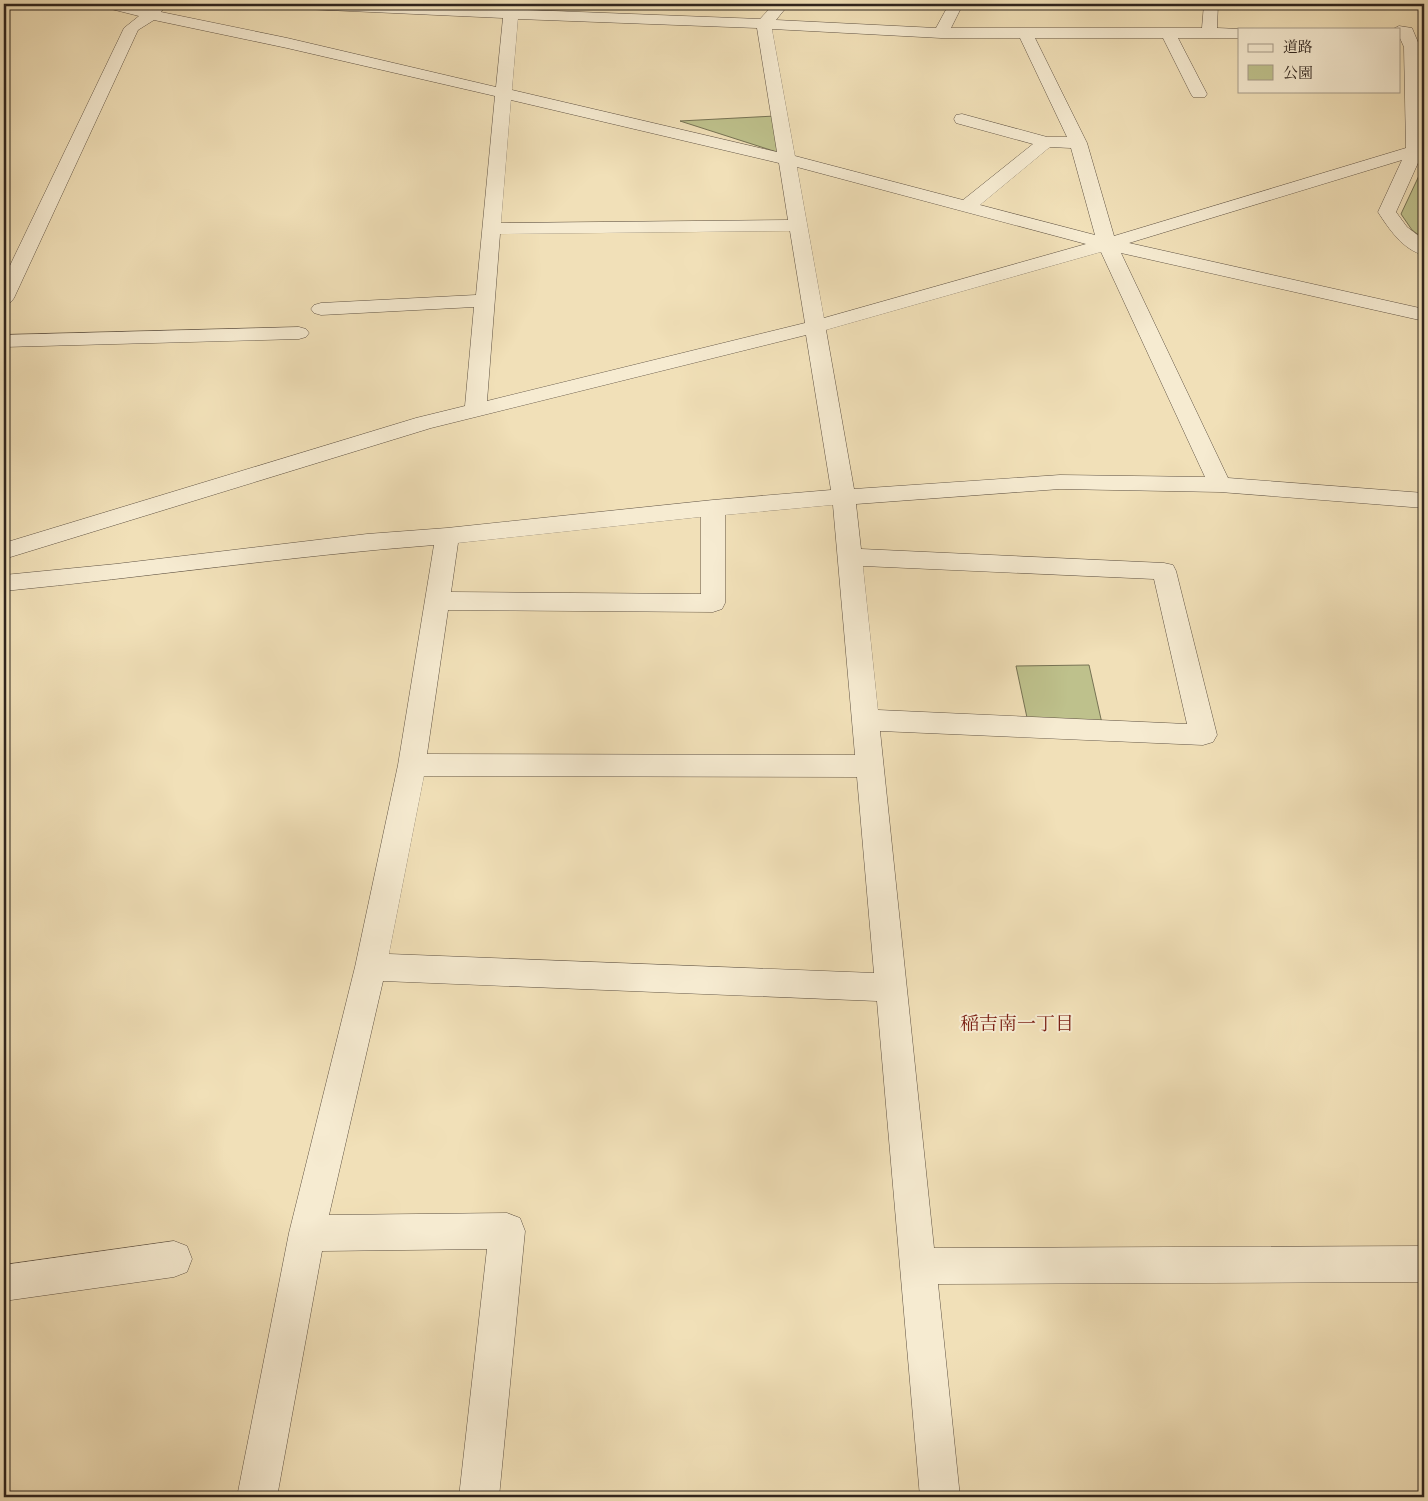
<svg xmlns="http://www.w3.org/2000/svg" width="1428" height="1501" viewBox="0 0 1428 1501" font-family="'IM FELL English','Noto Serif JP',serif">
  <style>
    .green { fill: #bec18c; stroke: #767254 }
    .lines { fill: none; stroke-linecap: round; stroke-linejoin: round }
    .minor-casing { stroke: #605344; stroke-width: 1 }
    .minor { fill: #f6ebd1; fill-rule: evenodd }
    .labels { text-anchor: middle; stroke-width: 4; stroke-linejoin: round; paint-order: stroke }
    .neighbourhood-label { font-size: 19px; fill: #7a1f14; stroke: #f6ebd1 }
  </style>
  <rect width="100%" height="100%" fill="#f1e0b8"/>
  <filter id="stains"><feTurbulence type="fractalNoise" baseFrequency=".004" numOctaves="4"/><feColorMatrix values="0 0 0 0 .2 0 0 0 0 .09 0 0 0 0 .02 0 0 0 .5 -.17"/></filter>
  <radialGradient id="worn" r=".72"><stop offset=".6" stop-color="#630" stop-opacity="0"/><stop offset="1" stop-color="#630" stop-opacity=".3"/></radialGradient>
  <!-- green -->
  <g class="green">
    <polygon points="775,116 783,154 680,121"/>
    <polygon points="1424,165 1424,239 1412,230 1401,214"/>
    <polygon points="1089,665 1103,728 1029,727 1016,666"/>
  </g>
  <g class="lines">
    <!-- minor casing -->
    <g class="minor-casing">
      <g id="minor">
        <path d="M101 4H125L147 10 152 4H164L165 6 161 12 287 38 496 87 503 18 283 8 278 7 276 4H374L760 19 774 4H789L776 20 936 28 949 4H963L951 28H1202L1204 4H1218L1217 28 1240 29 1239 38H1178L1207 94 1205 97H1193L1191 94 1163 38H1035L1087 143 1114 236 1406 148 1404 47 1399 36V29H1393L1399 26 1412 28 1420 47 1424 153 1422 154 1396 212 1407 227 1424 240V255C1403 250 1389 229 1378 212L1402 160 1129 243 1424 309V321L1121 253 1228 478 1424 493V508L1220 492 1060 489 856 504 861 549 1164 563 1173 565 1176 571 1217 735 1213 742 1203 745 880 731 934 1248 1424 1246V1282L938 1284 960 1497H920L877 1001 383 981 329 1215 507 1213 520 1218 525 1231 499 1497H459L487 1249 322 1251 277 1497H237L289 1233 355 967 398 765 434 545C290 556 147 577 4 591V575L116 564 367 534 447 528 713 500 831 490 806 335 431 428 4 559V543L416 418 465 406 474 307 321 315 314 313 311 309 314 305 321 303 476 295 495 96 287 48 154 20 138 30 14 298 11 302 4 304V278L124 28 139 16 103 7ZM518 19 757 28 777 152 512 90ZM772 29 941 38H1020L1067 137H1047L962 114 956 115 954 119 956 123 1033 144 963 200 795 156ZM511 100 779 163 788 220 501 223ZM1050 147 1071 148 1095 235 980 205ZM797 167 1086 244 824 318ZM790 231 805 323 487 401 500 234ZM1101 252 1205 477 1060 475 854 489 826 330ZM833 505 855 755 427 754 448 610 713 612 722 609 725 603V515ZM701 517V594L451 592 458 543ZM863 566 1154 579 1187 724 878 710ZM424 776 857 777 874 973 389 954Z"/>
        <polygon points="299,327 306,329 309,333 306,337 299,339 4,347 4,335"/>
        <polygon points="174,1241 187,1246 192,1259 187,1272 174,1277 4,1301 4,1265"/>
      </g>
    </g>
    <!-- minor -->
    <use href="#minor" class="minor"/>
  </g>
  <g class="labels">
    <!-- neighbourhood labels -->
    <g class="neighbourhood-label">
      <text x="1017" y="1030">稲吉南一丁目</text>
    </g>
  </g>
  <!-- margin -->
  <rect width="1428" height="1501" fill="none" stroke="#f1e0b8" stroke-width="20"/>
  <rect x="5" y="5" width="1418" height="1491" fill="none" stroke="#2f241d" stroke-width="2.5"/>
  <rect x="10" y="10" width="1408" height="1481" fill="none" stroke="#2f241d"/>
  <!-- legend -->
  <rect x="1238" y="28" width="162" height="65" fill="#f6ebd1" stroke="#a69b89"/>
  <rect x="1248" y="44" width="25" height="8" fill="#f6ebd1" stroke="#a69b89"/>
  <text x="1283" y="52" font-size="15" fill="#2f241d">道路</text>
  <rect x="1248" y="65" width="25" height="15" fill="#bec18c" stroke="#a69b89"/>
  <text x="1283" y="78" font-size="15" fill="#2f241d">公園</text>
  <rect width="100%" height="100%" filter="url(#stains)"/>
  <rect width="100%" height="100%" fill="url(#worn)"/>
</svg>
